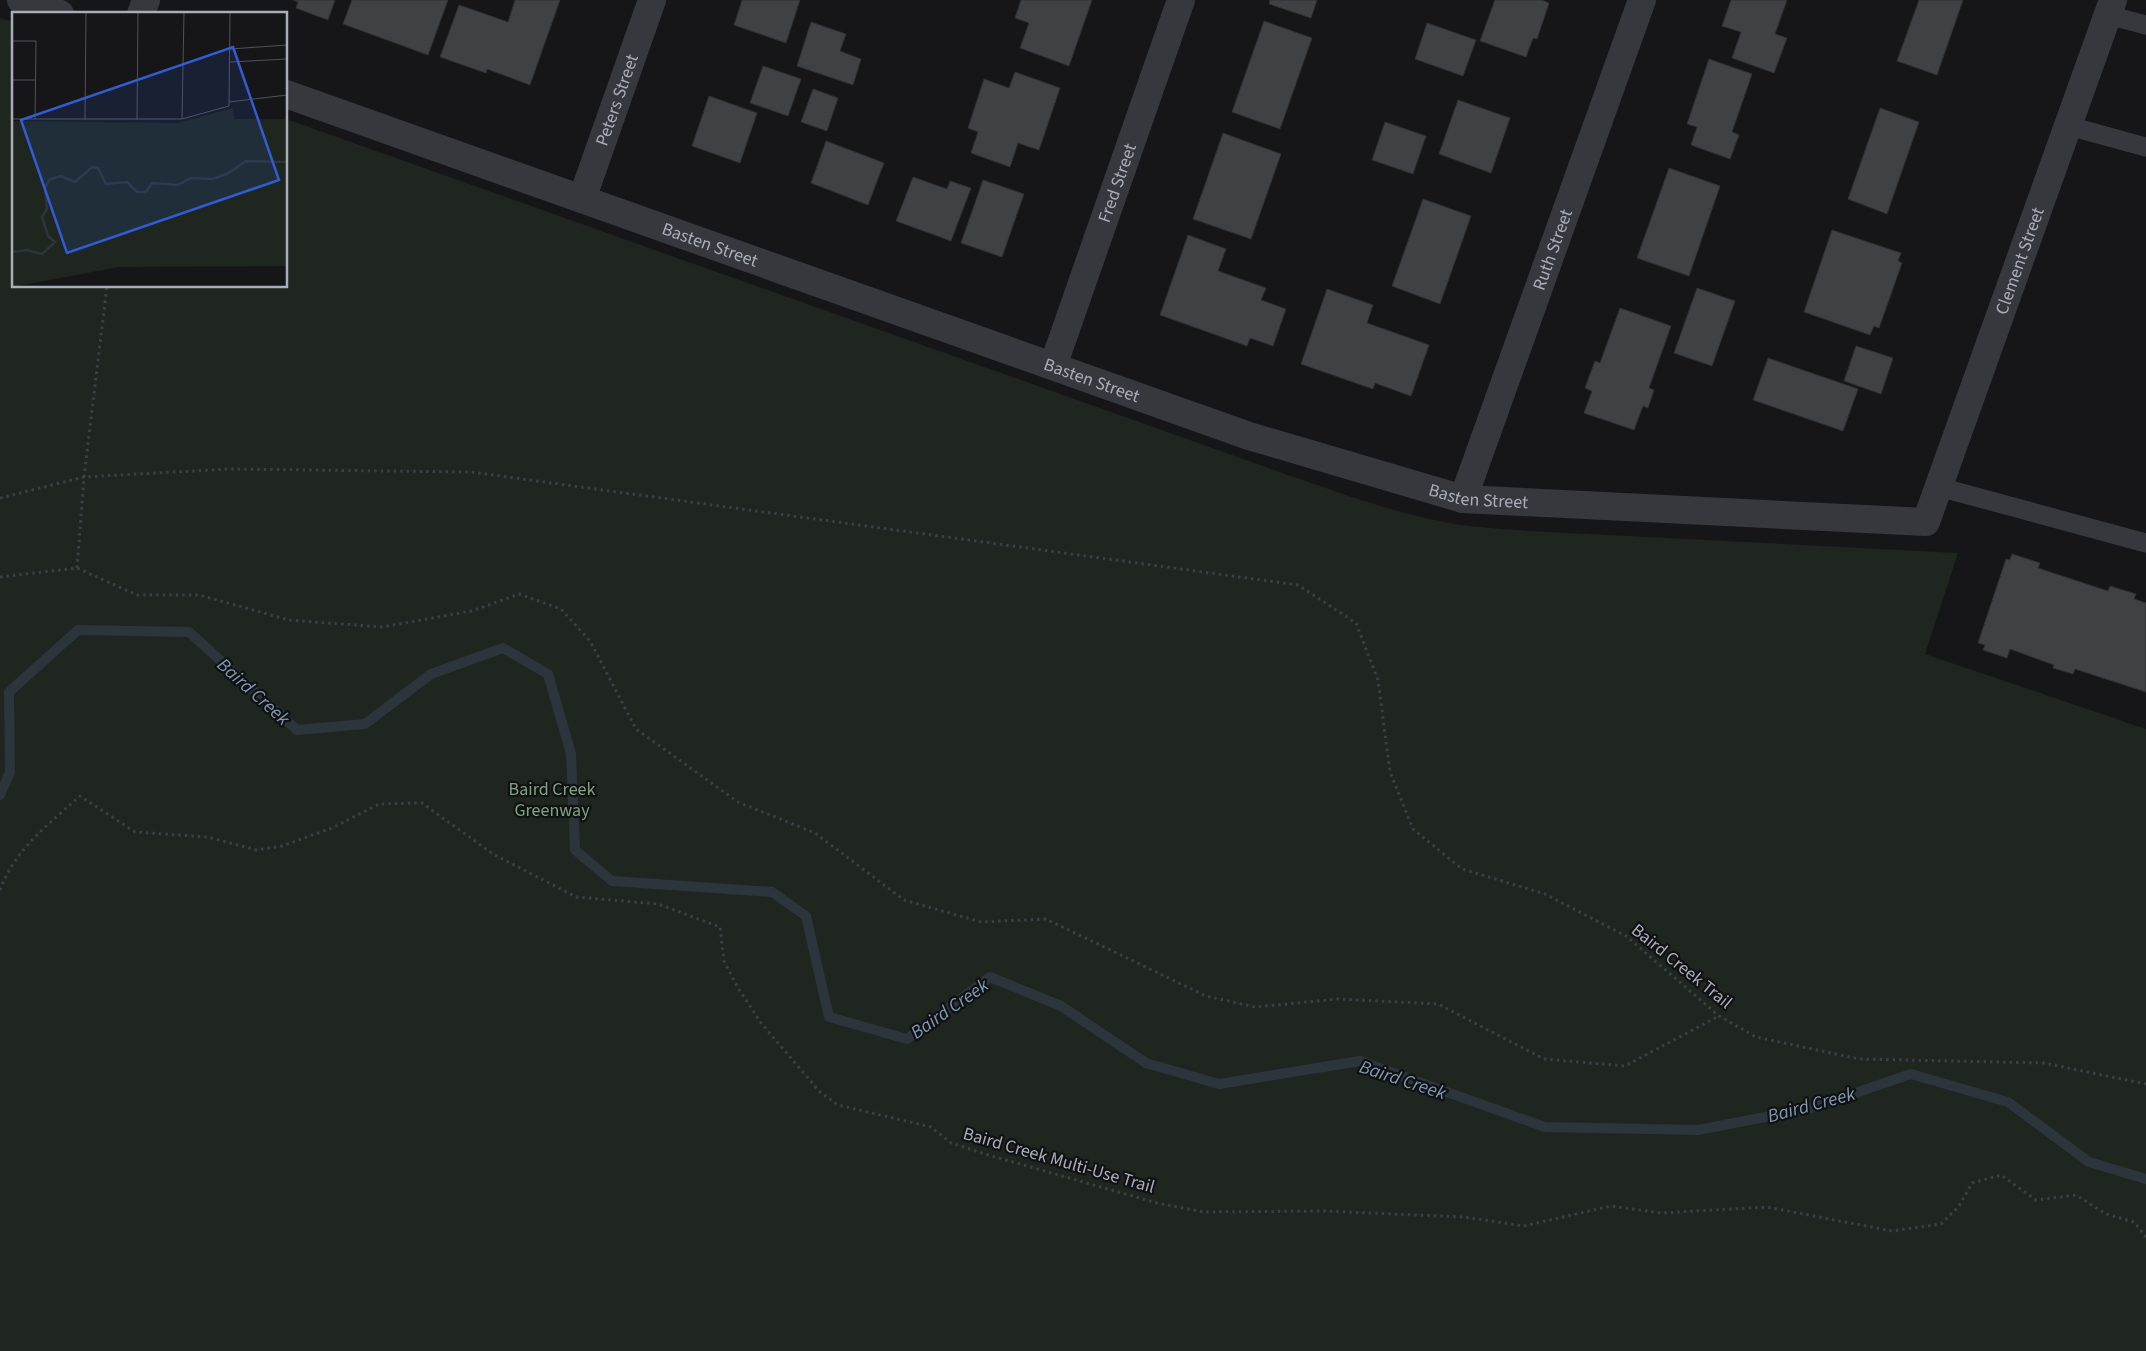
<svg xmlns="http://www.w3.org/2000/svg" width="2146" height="1351" viewBox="0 0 2146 1351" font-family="'Source Sans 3',sans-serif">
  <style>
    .green { fill: #1e261f }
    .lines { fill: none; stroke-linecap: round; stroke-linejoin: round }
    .stream { stroke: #2c353c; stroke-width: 10 }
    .building { fill: #404145; stroke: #303034 }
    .path { stroke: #3d3f44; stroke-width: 3; stroke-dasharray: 2.5 4; stroke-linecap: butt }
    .service { stroke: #37383d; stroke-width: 19 }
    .minor { stroke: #37383d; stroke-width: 28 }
    .labels { text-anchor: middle; stroke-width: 4.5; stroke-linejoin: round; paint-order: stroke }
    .street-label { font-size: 18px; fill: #a8adb8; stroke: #111113 }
    .park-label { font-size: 18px; fill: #7fa381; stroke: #111113 }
    .water-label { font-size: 19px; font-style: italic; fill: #7f9bb3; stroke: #111113 }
    .inset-river { fill: none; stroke: #2c353c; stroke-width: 2.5 }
    .inset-road { fill: none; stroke: #505258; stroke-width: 1 }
    .view { fill: #325cd3; fill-opacity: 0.15; stroke: #325cd3; stroke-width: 2.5 }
    .inset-edge { fill: none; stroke: #a8adb8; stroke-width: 2.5 }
  </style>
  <rect width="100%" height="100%" fill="#161618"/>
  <!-- green -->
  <path class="green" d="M0 18 14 22V286H286V119L1274 470C1335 491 1397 515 1461 525 1483 528 1507 529 1529 531L1958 553 1925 654 2146 729V1351H0Z"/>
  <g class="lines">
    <!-- stream -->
    <polyline class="stream" points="0,795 10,772 9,692 78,630 189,632 297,730 365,724 431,674 503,648 548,674 571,754 575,850 612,881 772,892 806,916 829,1017 907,1039 990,977 1061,1006 1146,1063 1219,1084 1360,1061 1545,1127 1698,1130 1811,1108 1911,1074 2008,1102 2089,1162 2146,1179"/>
  </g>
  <!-- building -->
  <g class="building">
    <polygon points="293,0 335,0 328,20 296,8 298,2"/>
    <polygon points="352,0 448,0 428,55 343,24"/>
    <polygon points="515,0 560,0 530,85 487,69 486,73 440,57 459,5 508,22"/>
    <polygon points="742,0 800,0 786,43 734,25"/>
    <polygon points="1021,0 1092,0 1069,66 1020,48 1029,23 1015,18"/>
    <polygon points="1270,0 1317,0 1311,18 1269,4"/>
    <polygon points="1495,0 1542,0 1549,3 1537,39 1533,38 1526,57 1480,41"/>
    <polygon points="1731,0 1787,0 1775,34 1787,38 1774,73 1732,58 1741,32 1722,26"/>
    <polygon points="1919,0 1963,0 1937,75 1897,61"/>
    <polygon points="1264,21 1312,38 1280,129 1232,112"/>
    <polygon points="811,22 846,34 840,51 861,59 853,85 797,66"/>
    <polygon points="1427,23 1476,40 1463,76 1415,59"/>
    <polygon points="1709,59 1752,74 1732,132 1739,135 1730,159 1691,145 1697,127 1687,124"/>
    <polygon points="763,66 801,79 788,116 750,103"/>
    <polygon points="1015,72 1060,88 1039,150 1018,143 1010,167 971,153 978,132 968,128 984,79 1009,88"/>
    <polygon points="813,89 838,98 827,131 801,122"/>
    <polygon points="709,96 757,113 740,163 692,146"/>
    <polygon points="1458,100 1510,118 1491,173 1439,154"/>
    <polygon points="1880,108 1919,122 1887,214 1848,199"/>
    <polygon points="1385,122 1426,136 1413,174 1372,160"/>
    <polygon points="1223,133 1281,154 1251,239 1193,219"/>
    <polygon points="826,141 884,163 868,205 811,183"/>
    <polygon points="1669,168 1720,186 1689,276 1637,258"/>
    <polygon points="913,177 947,189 950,181 971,188 951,241 896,221"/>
    <polygon points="983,180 1024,194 1002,257 961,243"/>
    <polygon points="1423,199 1471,216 1440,304 1392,286"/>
    <polygon points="1832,230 1901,253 1898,261 1902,263 1879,328 1874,326 1870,335 1804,312"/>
    <polygon points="1188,235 1226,249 1218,271 1266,288 1261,300 1286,309 1273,346 1250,338 1247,346 1160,315"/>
    <polygon points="1697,288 1735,301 1712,366 1674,353"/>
    <polygon points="1327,289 1373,305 1367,323 1429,345 1411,396 1375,383 1373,389 1301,364"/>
    <polygon points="1620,308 1671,326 1649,388 1654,390 1648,408 1643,406 1634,430 1584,413 1592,391 1585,388 1595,361 1600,363"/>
    <polygon points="1856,346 1893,358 1881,394 1844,381"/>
    <polygon points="1768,358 1858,389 1843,431 1753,400"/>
    <polygon points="2012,554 2040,563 2038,568 2108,591 2110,586 2136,594 2134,599 2146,603 2146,692 2075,669 2073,674 2053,668 2054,665 2010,649 2007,658 1983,650 1985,645 1978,643 2006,559 2010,560"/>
  </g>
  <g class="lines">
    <!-- path -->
    <g class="path">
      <polyline points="0,498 84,477 229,469 471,472 1298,585 1356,623 1378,680 1390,772 1413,829 1462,869 1545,894 1626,936 1719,1016 1756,1037 1859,1059 2044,1063 2146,1084"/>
      <polyline points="77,568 84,477 107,286"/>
      <polyline points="0,577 77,568 137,595 199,595 289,620 382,627 472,611 519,594 561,609 590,641 636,729 738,802 815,833 904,900 981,922 1046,919 1206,996 1255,1007 1338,999 1438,1004 1544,1059 1625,1066 1719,1016"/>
      <path d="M0 890C14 850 50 823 80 796L135 832 208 837 256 850 282 846 332 828 379 804 422 803 493 854 576 897 658 904 720 927 724 961 738 988 761 1023 820 1092 838 1105 931 1127 951 1143 985 1154 1157 1203 1204 1212 1323 1211 1464 1217 1524 1226 1611 1206 1661 1213 1767 1207 1892 1231 1941 1224 1959 1206 1972 1183 2001 1175 2036 1200 2076 1195 2106 1214 2134 1222 2146 1237"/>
    </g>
    <!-- service -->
    <g class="service">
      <polyline points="2108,15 2146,25"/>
      <polyline points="2069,126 2146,147"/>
      <polyline points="1939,487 2146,543"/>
    </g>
    <!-- minor -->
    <g class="minor">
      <polyline points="21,0 60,14"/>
      <polyline points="141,14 146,0"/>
      <path id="s1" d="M286 94 1249 436 1463 499 1926 522 2113 0"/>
      <path id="s2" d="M582 199 652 0"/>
      <path id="s3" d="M1053 366 1181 0"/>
      <path id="s4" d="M1463 499 1642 0"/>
    </g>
  </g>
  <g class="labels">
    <!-- street labels -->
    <g class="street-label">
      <text dy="6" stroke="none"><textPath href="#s2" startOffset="105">Peters Street</textPath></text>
      <text dy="6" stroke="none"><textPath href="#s3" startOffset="194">Fred Street</textPath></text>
      <text dy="6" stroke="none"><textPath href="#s1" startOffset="450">Basten Street</textPath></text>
      <text dy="6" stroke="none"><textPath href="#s4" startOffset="265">Ruth Street</textPath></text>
      <text dy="6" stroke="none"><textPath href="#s1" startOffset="1986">Clement Street</textPath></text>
      <text dy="6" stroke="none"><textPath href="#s1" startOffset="855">Basten Street</textPath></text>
      <text dy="6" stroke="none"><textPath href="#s1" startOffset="1260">Basten Street</textPath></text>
      <text transform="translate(1682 966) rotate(39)" y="6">Baird Creek Trail</text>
      <text transform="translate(1059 1160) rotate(16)" y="6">Baird Creek Multi-Use Trail</text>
    </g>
    <!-- park labels -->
    <g class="park-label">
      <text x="552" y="795">Baird Creek<tspan x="552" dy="21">Greenway</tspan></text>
    </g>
    <!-- water labels -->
    <g class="water-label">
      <text transform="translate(254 691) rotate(42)" y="7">Baird Creek</text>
      <text transform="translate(949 1008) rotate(-35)" y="7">Baird Creek</text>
      <text transform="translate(1403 1079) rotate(18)" y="7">Baird Creek</text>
      <text transform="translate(1811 1104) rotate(-15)" y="7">Baird Creek</text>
    </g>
  </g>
  <!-- overview -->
  <g transform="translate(12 12)">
    <rect width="275" height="275" fill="#161618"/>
    <path d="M221 96 222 107H275V254L107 255 0 275V109L166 111Z" fill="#1e261f"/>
    <path class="inset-river" d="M0 240 15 238 30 242 43 230 36 224 30 205 35 197 33 176 38 167 49 164 63 170 80 155 86 156 94 172 115 170 125 180H134L140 171 166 173 179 166 200 167 215 162 234 149 275 150"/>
    <path class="inset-road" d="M0 29H24L23 107M218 37 275 33M218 50 275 47M0 68H23M217 90 275 83M0 107H170L217 94 218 0M170 107 172 0M73 108 74 0M125 108 126 0"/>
    <path class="view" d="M221 35 267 168 55 241 9 108Z"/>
    <rect width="275" height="275" class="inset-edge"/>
  </g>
</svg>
